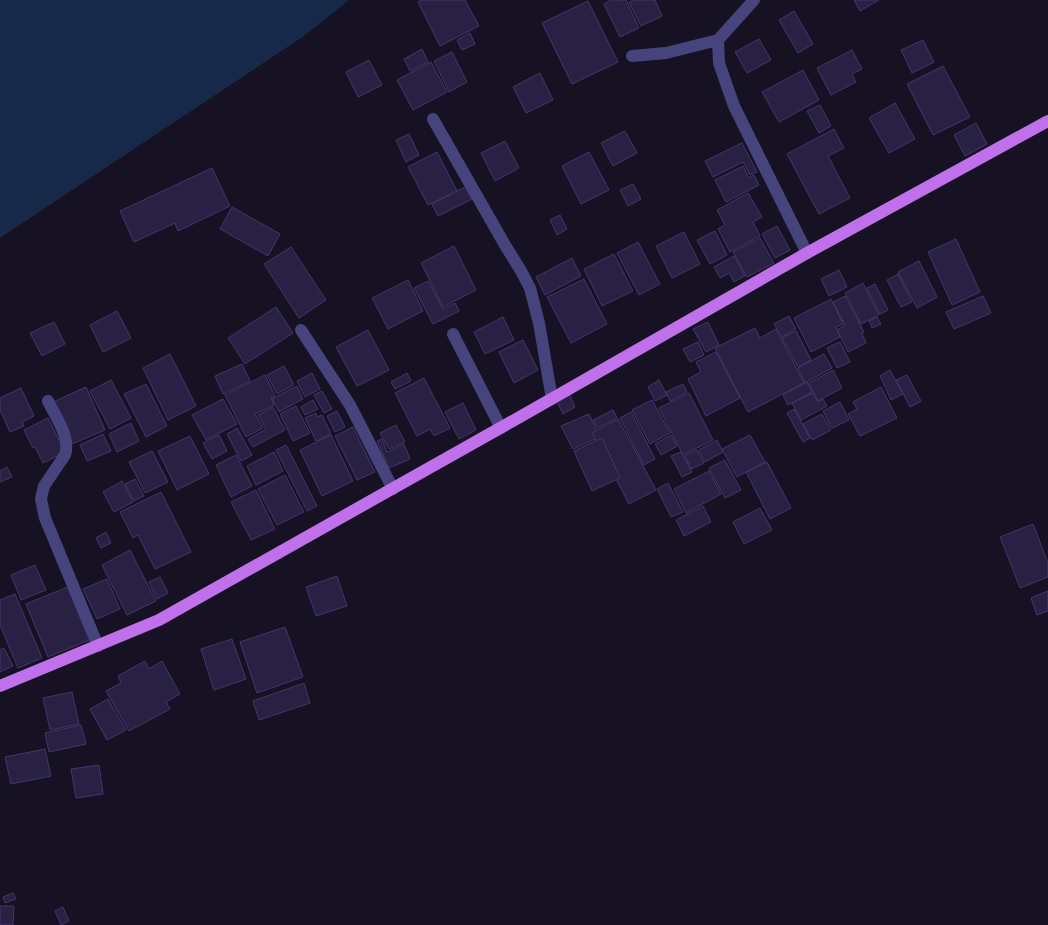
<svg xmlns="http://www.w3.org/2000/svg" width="1048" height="925" viewBox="0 0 1048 925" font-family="Commissioner,sans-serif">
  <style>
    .water { fill: #172948 }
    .building { fill: #292143; stroke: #42366b }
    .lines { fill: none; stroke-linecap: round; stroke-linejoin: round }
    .minor { stroke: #47447d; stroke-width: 12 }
    .major { stroke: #c070eb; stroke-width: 12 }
  </style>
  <rect width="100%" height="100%" fill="#161224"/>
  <!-- water -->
  <polygon class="water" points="0,0 349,0 304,36 0,238"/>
  <!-- building -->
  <g class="building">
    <polygon points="421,0 465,0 479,26 440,46 418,2"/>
    <polygon points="611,0 626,0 639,28 620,37 604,4"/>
    <polygon points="634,0 655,0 662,16 641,26 629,2"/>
    <polygon points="854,0 879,0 860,11"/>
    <polygon points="588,1 618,62 572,84 542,23"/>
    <polygon points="794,11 813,44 798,53 779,20"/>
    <polygon points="470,33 475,44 462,50 457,40"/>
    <polygon points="759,39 771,60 747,73 735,52"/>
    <polygon points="923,40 934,62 912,73 901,50"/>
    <polygon points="422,49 428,62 410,71 404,59"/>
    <polygon points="852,50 862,69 852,74 856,82 831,95 817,68"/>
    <polygon points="452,52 467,82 449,92 434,61"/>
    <polygon points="369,60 382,85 358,97 346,72"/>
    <polygon points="431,62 447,92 413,110 397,80"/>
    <polygon points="943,66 970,117 933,135 907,84"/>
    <polygon points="803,70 819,100 779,122 762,92"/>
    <polygon points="540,73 553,100 526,113 513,87"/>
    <polygon points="895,103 915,139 889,153 869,118"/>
    <polygon points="820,105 831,126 819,133 807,111"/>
    <polygon points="976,123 987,144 965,156 954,135"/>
    <polygon points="834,129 844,148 828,156 850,198 819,214 787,154"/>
    <polygon points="625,131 637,153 613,166 601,143"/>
    <polygon points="409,134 419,155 406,162 396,140"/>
    <polygon points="505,141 519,168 495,181 481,153"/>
    <polygon points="742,143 757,172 750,175 743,162 713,177 705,161"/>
    <polygon points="437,152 457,191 428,205 408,167"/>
    <polygon points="589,152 609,190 581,204 562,166"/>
    <polygon points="743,166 749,178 754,175 759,185 726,202 715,180"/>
    <polygon points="212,168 230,206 178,231 175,223 134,242 120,211"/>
    <polygon points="633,184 641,199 628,206 620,190"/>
    <polygon points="465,187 472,199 438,216 432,204"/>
    <polygon points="748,193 762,217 753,222 760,236 730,252 718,229 725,225 717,210"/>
    <polygon points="232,207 280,234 268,256 220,229"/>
    <polygon points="560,215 567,229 557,235 550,220"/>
    <polygon points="777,226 790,250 775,258 762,234"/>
    <polygon points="715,231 727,255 710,264 697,240"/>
    <polygon points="684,232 700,264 672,278 656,246"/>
    <polygon points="760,238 774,263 747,277 733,252"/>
    <polygon points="956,239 980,292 952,305 928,252"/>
    <polygon points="638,242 660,284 639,295 617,253"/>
    <polygon points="454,246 476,290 443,307 421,263"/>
    <polygon points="291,247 326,300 299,318 264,264"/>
    <polygon points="614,254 633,291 602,306 584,269"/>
    <polygon points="734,256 745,276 734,282 729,273 720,278 714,267"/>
    <polygon points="572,258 581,276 545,295 536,277"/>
    <polygon points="919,261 937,297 917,308 898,272"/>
    <polygon points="839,270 847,287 829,296 821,279"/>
    <polygon points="898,274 912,302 901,307 887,280"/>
    <polygon points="584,279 607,324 571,343 547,297"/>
    <polygon points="408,280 423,311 388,329 372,298"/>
    <polygon points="428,281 443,309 455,303 459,311 433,324 414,288"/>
    <polygon points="863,283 879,315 861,324 845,293"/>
    <polygon points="875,284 888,310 880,314 867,288"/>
    <polygon points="845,296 864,332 862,333 866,343 848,352 837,330 845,325 833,302"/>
    <polygon points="983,296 991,313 954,329 946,312"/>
    <polygon points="831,299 843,324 836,327 840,337 811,352 794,318"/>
    <polygon points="276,307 293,333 245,364 228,338"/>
    <polygon points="117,311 131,338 103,352 90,325"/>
    <polygon points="789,316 796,329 782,337 774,324"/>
    <polygon points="503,317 514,340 485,354 474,332"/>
    <polygon points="877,317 881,324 872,328 869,321"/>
    <polygon points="54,322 65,344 42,356 30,333"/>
    <polygon points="708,322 719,345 706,352 693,329"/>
    <polygon points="755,328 760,338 776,329 804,383 748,412 715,348"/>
    <polygon points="368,330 389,370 357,386 336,347"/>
    <polygon points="796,331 811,360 798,367 782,338"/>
    <polygon points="523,340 538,370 514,383 499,352"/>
    <polygon points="698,342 704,355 690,362 683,349"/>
    <polygon points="840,342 850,362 837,368 827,348"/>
    <polygon points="716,352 740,398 706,416 688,379 701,372 696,362"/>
    <polygon points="170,354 196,406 168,420 143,368"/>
    <polygon points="824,354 832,368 805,383 798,368"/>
    <polygon points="242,364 250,381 223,394 215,376"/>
    <polygon points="284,366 294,385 277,394 267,375"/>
    <polygon points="833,370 842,388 818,401 809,383"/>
    <polygon points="890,370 903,394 891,400 880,376"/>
    <polygon points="312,373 320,389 305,397 297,381"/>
    <polygon points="407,373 411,381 395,389 391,382"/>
    <polygon points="265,375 275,396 271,398 274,405 255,414 263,428 246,437 225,395"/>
    <polygon points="907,375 921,401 910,407 896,380"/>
    <polygon points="424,378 450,428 434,436 430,429 417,436 395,393"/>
    <polygon points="111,380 131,418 110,429 90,391"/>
    <polygon points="659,380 667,395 655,401 648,387"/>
    <polygon points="807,382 812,392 788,405 783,395"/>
    <polygon points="146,384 167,426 146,437 124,394"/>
    <polygon points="683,384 687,392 670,401 666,392"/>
    <polygon points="297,386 303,399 279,412 272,399"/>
    <polygon points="86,387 105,430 72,444 53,402"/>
    <polygon points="881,387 897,418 860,436 848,414 857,409 853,402"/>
    <polygon points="21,388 34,416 22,422 24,426 10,432 0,410 0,398"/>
    <polygon points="322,391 332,409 324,413 314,395"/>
    <polygon points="568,391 575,407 563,414 555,397"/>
    <polygon points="689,393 713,440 683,455 659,408"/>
    <polygon points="813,393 818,402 823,399 827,406 801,420 792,403"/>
    <polygon points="223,399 237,424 206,440 192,415"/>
    <polygon points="313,400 318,409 305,415 301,407"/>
    <polygon points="652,400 670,433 650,444 632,410"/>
    <polygon points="840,402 849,420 832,428 823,411"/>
    <polygon points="463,403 476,430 459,439 445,412"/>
    <polygon points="296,406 310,433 293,441 280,414"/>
    <polygon points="273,407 285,430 253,447 248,439 266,429 258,415"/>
    <polygon points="794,409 810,438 803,442 787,413"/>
    <polygon points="613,410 617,418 598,428 593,420"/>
    <polygon points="337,411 345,427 335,432 327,416"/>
    <polygon points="631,412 655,459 644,465 620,418"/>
    <polygon points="316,413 317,417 322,415 331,434 316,441 305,418"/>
    <polygon points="589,414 600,437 573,449 561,426"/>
    <polygon points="822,414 831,430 812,440 803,424"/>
    <polygon points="48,418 65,452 43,463 35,447 33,448 24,430"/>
    <polygon points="618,419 656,490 629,504 592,433"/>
    <polygon points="131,423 139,441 117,452 109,434"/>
    <polygon points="396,425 405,442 389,449 380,433"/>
    <polygon points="353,427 375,472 357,480 335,436"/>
    <polygon points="237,428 252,455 241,461 227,434"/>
    <polygon points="103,434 111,451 87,461 80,445"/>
    <polygon points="219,435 227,451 212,459 203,443"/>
    <polygon points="331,435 353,481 322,496 300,450"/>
    <polygon points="671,435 677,446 661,455 655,444"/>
    <polygon points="750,435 765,462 737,477 722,449"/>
    <polygon points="190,436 209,474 177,490 158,451"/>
    <polygon points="602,438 620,478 592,491 574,451"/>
    <polygon points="382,439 387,452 404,444 410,459 389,468 377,441"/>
    <polygon points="717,440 723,452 705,462 699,450"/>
    <polygon points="286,445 317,506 307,511 276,450"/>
    <polygon points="697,450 704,463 691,469 685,456"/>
    <polygon points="152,451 168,482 145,493 129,462"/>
    <polygon points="274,452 283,471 256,485 247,466"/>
    <polygon points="681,452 692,472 682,477 671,456"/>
    <polygon points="236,455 252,486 231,497 216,465"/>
    <polygon points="725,460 741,490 725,498 709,468"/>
    <polygon points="767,462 791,508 770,519 746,472"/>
    <polygon points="7,467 12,477 0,482 0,471"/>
    <polygon points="709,471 721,494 686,513 674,489"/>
    <polygon points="285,475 304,512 277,525 258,489"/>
    <polygon points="135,479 144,496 134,501 125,484"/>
    <polygon points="122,481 133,502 114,512 103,492"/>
    <polygon points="668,483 683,512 671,517 657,489"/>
    <polygon points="256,490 275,529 251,540 231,502"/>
    <polygon points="161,492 191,552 155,569 138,535 133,538 120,512"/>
    <polygon points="703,506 711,522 684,536 676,520"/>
    <polygon points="760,508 772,530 744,544 733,522"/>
    <polygon points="1033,524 1048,563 1048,577 1020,588 1000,537"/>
    <polygon points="106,532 111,543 101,548 96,538"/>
    <polygon points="130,550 156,601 127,615 102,565"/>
    <polygon points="35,565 46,590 21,600 11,575"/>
    <polygon points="337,576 347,606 316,616 306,587"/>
    <polygon points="160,577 168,593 157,599 149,582"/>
    <polygon points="107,579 120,609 97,619 83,589"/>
    <polygon points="70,586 92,639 48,657 26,604"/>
    <polygon points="1048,591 1048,611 1037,615 1031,598"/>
    <polygon points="15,594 42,658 18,668 0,625 0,600"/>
    <polygon points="285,627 303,677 257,693 240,642"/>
    <polygon points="232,639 246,679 214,690 201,649"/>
    <polygon points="4,648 13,666 0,672 0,650"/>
    <polygon points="145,661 149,669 162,661 180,694 166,702 170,709 129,731 106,691 121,683 118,676"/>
    <polygon points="304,683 310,703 259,720 253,701"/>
    <polygon points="72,692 79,724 50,730 43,698"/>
    <polygon points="108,699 126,730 107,740 90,709"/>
    <polygon points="81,725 86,744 49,752 45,733"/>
    <polygon points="45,749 51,776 11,784 5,757"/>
    <polygon points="99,765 103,794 76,798 71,769"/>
    <polygon points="13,893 16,899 5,903 3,897"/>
    <polygon points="0,906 14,906 13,925 0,925"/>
    <polygon points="63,907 69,921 61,925 55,911"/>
  </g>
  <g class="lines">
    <!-- minor -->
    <g class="minor">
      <polyline points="718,40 719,63 734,106 807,253"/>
      <polyline points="632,56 666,53 718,40 754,0"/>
      <polyline points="433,119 505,245 521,271 530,288 539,323 552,399"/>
      <polyline points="301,330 350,405 393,489"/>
      <polyline points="453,334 501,428"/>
      <path d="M48 401C55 416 71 437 65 455L44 486 42 494 41 499 45 518 98 646"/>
    </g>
    <!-- major -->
    <polyline class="major" points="0,686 159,620 518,418 807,253 1048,121"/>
  </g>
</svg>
